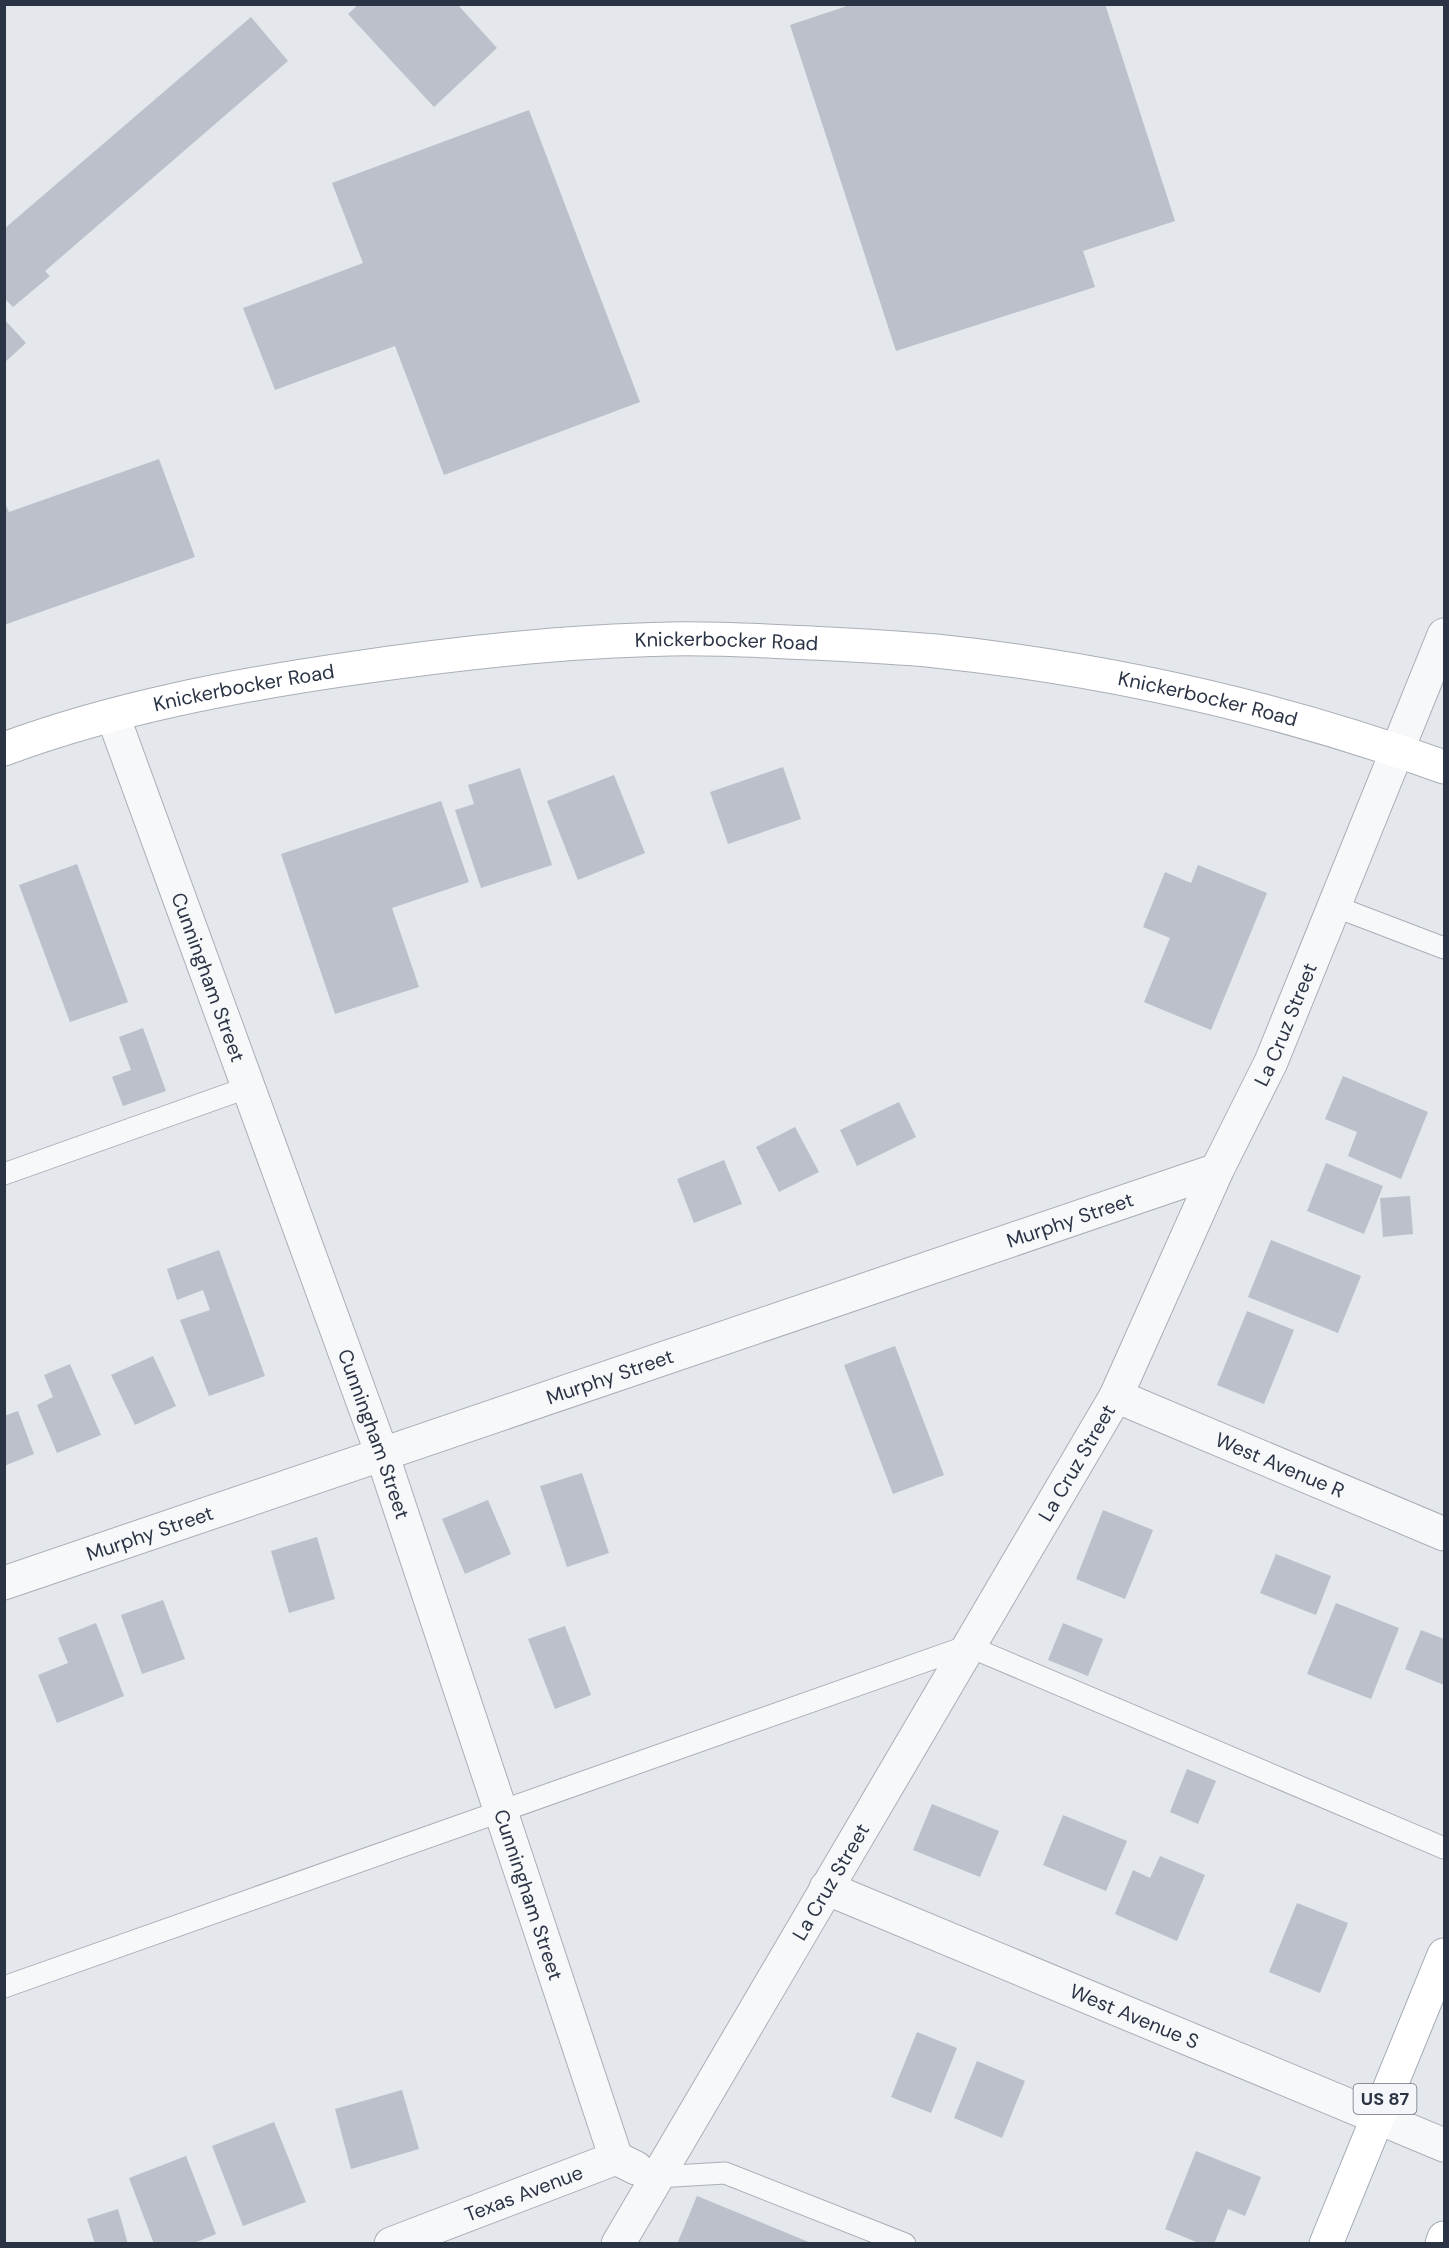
<svg xmlns="http://www.w3.org/2000/svg" width="1449" height="2248" viewBox="0 0 1449 2248" font-family="'DM Sans',sans-serif">
  <style>
    .building { fill: #bbc0ca }
    .lines { fill: none; stroke-linecap: round; stroke-linejoin: round }
    .lane-casing { stroke: #a9aeb7; stroke-width: 23 }
    .street-casing { stroke: #a9aeb7; stroke-width: 35 }
    .secondary-casing { stroke: #a9aeb7; stroke-width: 35 }
    .primary-casing { stroke: #a3abb8; stroke-width: 35 }
    .lane { stroke: #f7f8fa; stroke-width: 21 }
    .street { stroke: #f7f8fa; stroke-width: 33 }
    .secondary { stroke: #fff; stroke-width: 33 }
    .primary { stroke: #fff; stroke-width: 33 }
    .labels { text-anchor: middle; stroke-width: 4.5; stroke-linejoin: round; paint-order: stroke }
    .shield { fill: #f4f6f9; stroke: #676e7b; stroke-width: 1.5 }
    .shield-label { font-size: 18px; font-weight: bold; fill: #2b3445 }
    .street-label { font-size: 20px; fill: #2b3445; stroke: #f4f6f9 }
  </style>
  <rect width="100%" height="100%" fill="#e4e7ec"/>
  <!-- building -->
  <g class="building">
    <polygon points="359,4 457,4 497,48 434,107 348,14"/>
    <polygon points="853,4 1105,4 1175,221 1083,251 1095,287 896,351 790,25"/>
    <polygon points="251,17 288,61 45,271 50,276 13,307 4,298 4,229"/>
    <polygon points="529,110 640,402 444,475 395,346 275,390 243,308 363,263 332,183"/>
    <polygon points="4,319 26,343 4,363"/>
    <polygon points="159,459 195,557 4,625 4,501 9,512"/>
    <polygon points="783,767 801,819 728,844 710,792"/>
    <polygon points="520,768 552,865 481,888 455,810 474,804 468,785"/>
    <polygon points="614,775 645,853 578,880 547,801"/>
    <polygon points="441,801 469,882 392,908 419,987 335,1014 281,854"/>
    <polygon points="77,864 128,1002 70,1022 19,885"/>
    <polygon points="1198,865 1267,893 1211,1030 1144,1002 1170,938 1143,927 1165,872 1191,883"/>
    <polygon points="143,1028 166,1091 123,1106 112,1077 131,1070 119,1037"/>
    <polygon points="1343,1076 1428,1112 1401,1179 1348,1156 1357,1132 1325,1119"/>
    <polygon points="899,1102 916,1137 857,1166 840,1130"/>
    <polygon points="795,1127 819,1172 779,1192 756,1147"/>
    <polygon points="724,1160 742,1204 694,1223 677,1179"/>
    <polygon points="1326,1163 1383,1186 1364,1234 1307,1211"/>
    <polygon points="1410,1196 1413,1234 1383,1237 1380,1198"/>
    <polygon points="1271,1240 1361,1276 1338,1333 1248,1297"/>
    <polygon points="219,1250 265,1376 209,1396 180,1320 210,1310 203,1290 177,1300 167,1269"/>
    <polygon points="1247,1311 1294,1330 1264,1404 1217,1385"/>
    <polygon points="895,1346 944,1475 893,1494 844,1365"/>
    <polygon points="153,1356 176,1406 135,1425 111,1375"/>
    <polygon points="70,1364 101,1435 57,1453 37,1405 53,1397 44,1375"/>
    <polygon points="18,1411 34,1454 4,1466 4,1416"/>
    <polygon points="582,1473 609,1553 567,1567 540,1486"/>
    <polygon points="488,1500 511,1554 465,1574 442,1519"/>
    <polygon points="1103,1510 1153,1530 1125,1599 1076,1579"/>
    <polygon points="317,1537 335,1599 289,1613 271,1551"/>
    <polygon points="1276,1554 1331,1576 1316,1615 1260,1593"/>
    <polygon points="163,1600 185,1659 142,1674 121,1615"/>
    <polygon points="1336,1603 1399,1628 1371,1699 1307,1674"/>
    <polygon points="96,1623 124,1696 57,1723 38,1675 68,1663 58,1638"/>
    <polygon points="1063,1623 1103,1639 1088,1676 1048,1660"/>
    <polygon points="565,1626 591,1695 555,1709 528,1639"/>
    <polygon points="1421,1630 1444,1639 1444,1685 1405,1669"/>
    <polygon points="1187,1769 1216,1781 1198,1824 1170,1812"/>
    <polygon points="932,1804 999,1831 980,1877 913,1850"/>
    <polygon points="1063,1815 1127,1841 1106,1891 1043,1865"/>
    <polygon points="1160,1856 1205,1875 1177,1941 1115,1914 1133,1870 1150,1878"/>
    <polygon points="1297,1903 1348,1923 1320,1993 1269,1972"/>
    <polygon points="917,2032 957,2048 931,2113 891,2097"/>
    <polygon points="977,2061 1025,2081 1002,2138 954,2118"/>
    <polygon points="402,2090 419,2149 351,2169 335,2109"/>
    <polygon points="274,2122 306,2202 243,2226 212,2146"/>
    <polygon points="1196,2151 1261,2177 1245,2216 1228,2209 1214,2244 1201,2244 1165,2229"/>
    <polygon points="186,2156 216,2234 192,2244 154,2244 129,2178"/>
    <polygon points="697,2196 811,2243 811,2244 677,2244"/>
    <polygon points="118,2209 128,2244 95,2244 87,2219"/>
  </g>
  <g class="lines">
    <!-- lane casing -->
    <g class="lane-casing">
      <g id="lane">
        <polyline points="1334,906 1444,948"/>
        <polyline points="4,1174 249,1087"/>
        <polyline points="4,1987 968,1646 1444,1848"/>
        <polyline points="657,2177 725,2173 905,2244"/>
      </g>
    </g>
    <!-- street casing -->
    <g class="street-casing">
      <g id="street">
        <path id="s1" d="M113 716 382 1454 616 2158"/>
        <path id="s2" d="M1116 1396 1444 1534"/>
        <path id="s3" d="M4 1583 1217 1170"/>
        <path id="s4" d="M826 1888 1444 2145"/>
        <path id="s5" d="M391 2244 616 2158 636 2168"/>
        <path id="s6" d="M618 2244 1116 1396 1217 1170 1271 1062 1444 635"/>
      </g>
    </g>
    <!-- secondary casing -->
    <g class="secondary-casing">
      <g id="secondary">
        <path id="s7" d="M4 749C115 708 232 686 348 669 456 653 562 641 671 639 717 638 764 641 811 643 852 645 894 647 936 651 1109 669 1280 708 1444 767"/>
      </g>
    </g>
    <!-- primary casing -->
    <g class="primary-casing">
      <g id="primary">
        <polyline points="1326,2244 1444,1955"/>
        <polyline points="1442,2244 1444,2238"/>
      </g>
    </g>
    <!-- lane -->
    <use href="#lane" class="lane"/>
    <!-- street -->
    <use href="#street" class="street"/>
    <!-- secondary -->
    <use href="#secondary" class="secondary"/>
    <!-- primary -->
    <use href="#primary" class="primary"/>
  </g>
  <g class="labels">
    <!-- shield labels -->
    <rect class="shield" x="1353.5" y="2084" width="63" height="30" rx="4.5"/>
    <g class="shield-label">
      <text x="1385" y="2105">US 87</text>
    </g>
    <!-- street labels -->
    <g class="street-label">
      <text dy="7" stroke="none"><textPath href="#s7" startOffset="734">Knickerbocker Road</textPath></text>
      <text dy="7" stroke="none"><textPath href="#s7" startOffset="248">Knickerbocker Road</textPath></text>
      <text dy="7" stroke="none"><textPath href="#s7" startOffset="1220">Knickerbocker Road</textPath></text>
      <text dy="7" stroke="none"><textPath href="#s1" startOffset="278">Cunningham Street</textPath></text>
      <text dy="7" stroke="none"><textPath href="#s6" startOffset="1392">La Cruz Street</textPath></text>
      <text dy="7" stroke="none"><textPath href="#s3" startOffset="1126">Murphy Street</textPath></text>
      <text dy="7" stroke="none"><textPath href="#s3" startOffset="640">Murphy Street</textPath></text>
      <text dy="7" stroke="none"><textPath href="#s1" startOffset="764">Cunningham Street</textPath></text>
      <text dy="7" stroke="none"><textPath href="#s6" startOffset="906">La Cruz Street</textPath></text>
      <text dy="7" stroke="none"><textPath href="#s2" startOffset="178">West Avenue R</textPath></text>
      <text dy="7" stroke="none"><textPath href="#s3" startOffset="154">Murphy Street</textPath></text>
      <text dy="7" stroke="none"><textPath href="#s6" startOffset="420">La Cruz Street</textPath></text>
      <text dy="7" stroke="none"><textPath href="#s1" startOffset="1250">Cunningham Street</textPath></text>
      <text dy="7" stroke="none"><textPath href="#s4" startOffset="334">West Avenue S</textPath></text>
      <text dy="7" stroke="none"><textPath href="#s5" startOffset="142">Texas Avenue</textPath></text>
    </g>
  </g>
  <!-- border -->
  <rect width="1449" height="2248" fill="none" stroke="#2b3445" stroke-width="12"/>
</svg>
